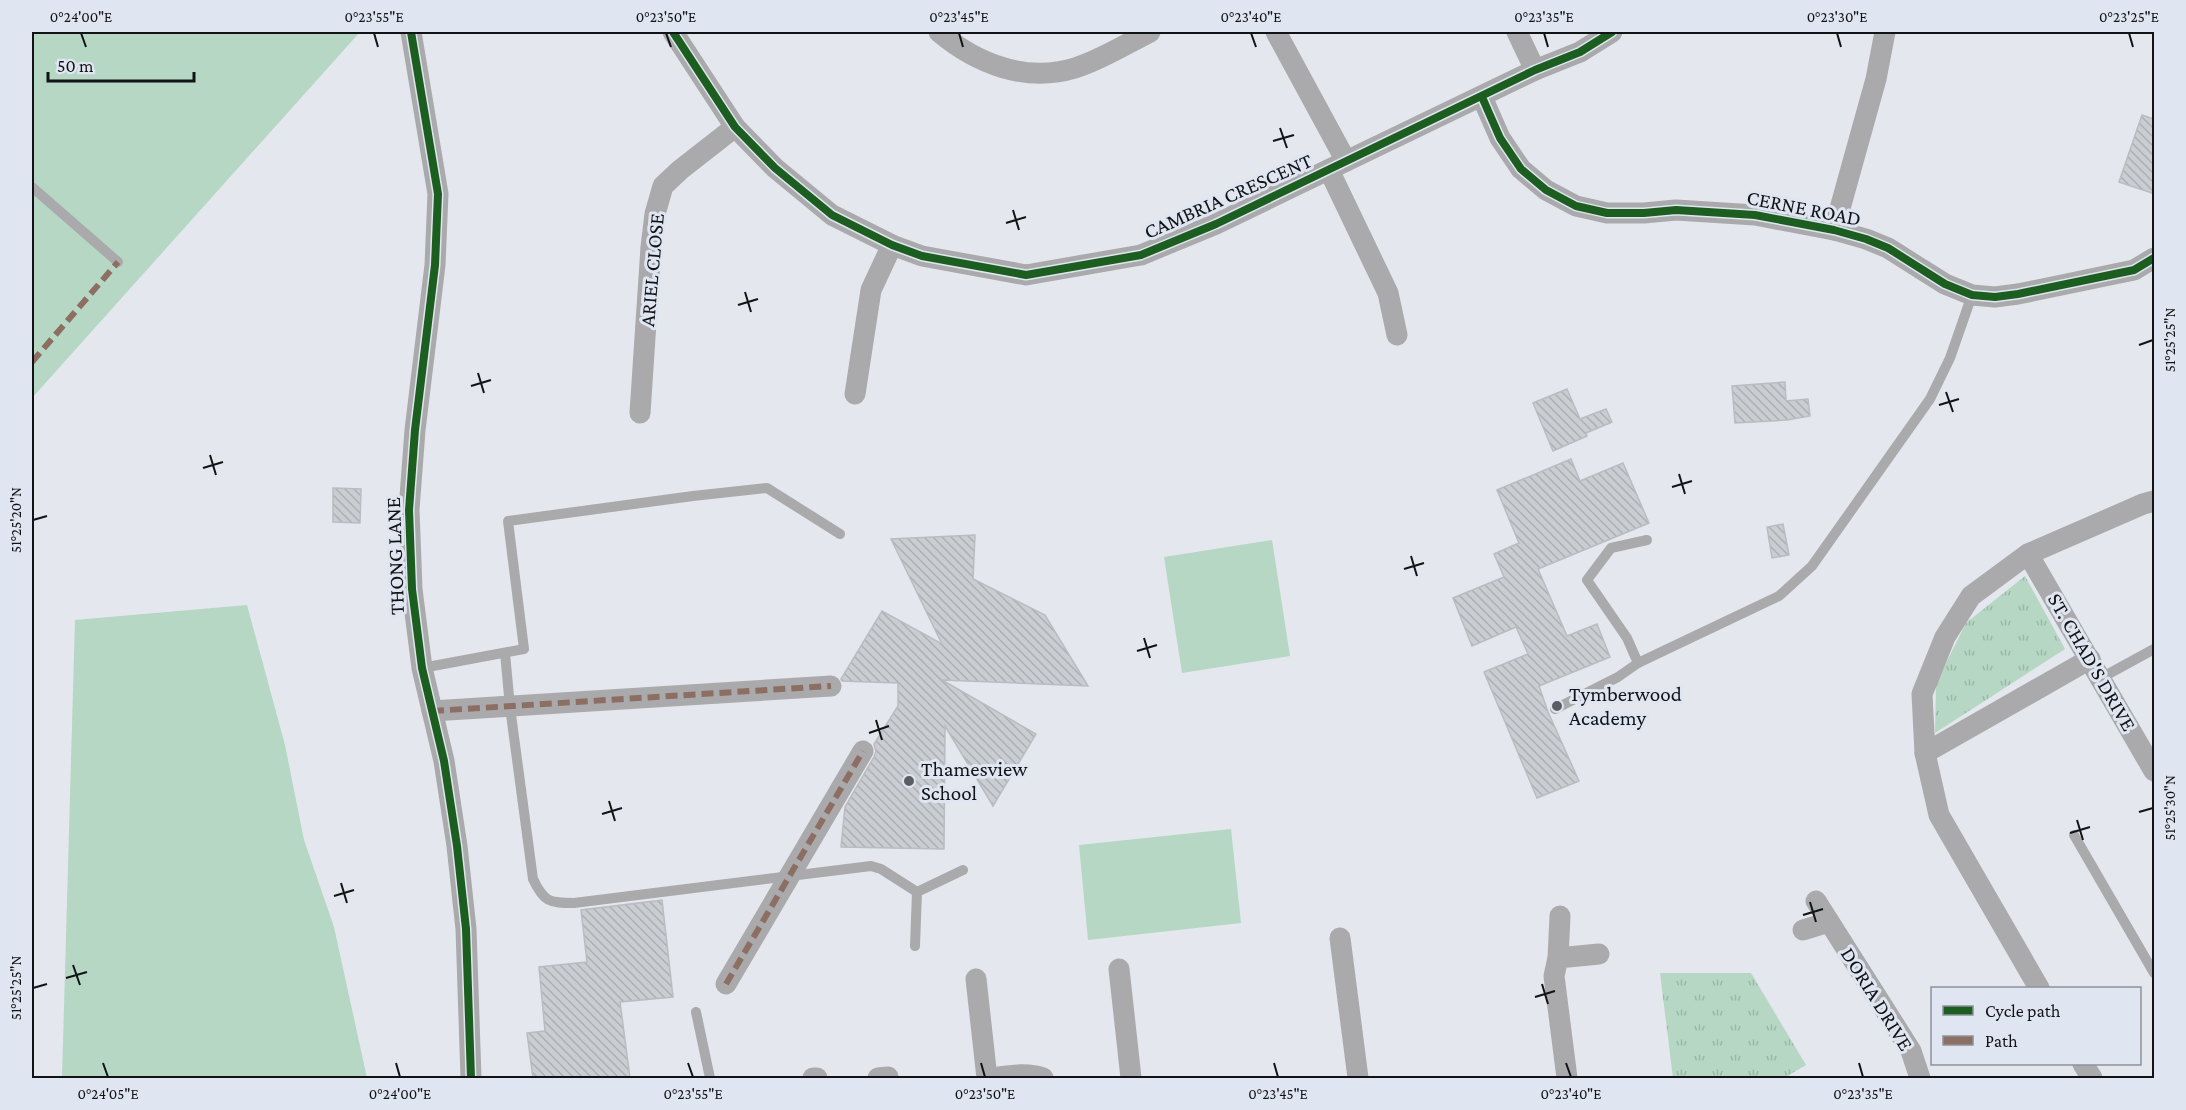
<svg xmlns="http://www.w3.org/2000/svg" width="2186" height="1110" viewBox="0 0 2186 1110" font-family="'Crimson Pro',serif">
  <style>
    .grass { fill: url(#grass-tufts) }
    .park { fill: #b5d7c3 }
    .building { fill: url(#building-back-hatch); stroke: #b9bcc0; stroke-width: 1.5 }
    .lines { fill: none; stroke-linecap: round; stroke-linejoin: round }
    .lane { stroke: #aaaaac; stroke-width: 10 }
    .street { stroke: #aaaaac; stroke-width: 21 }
    .quiet { stroke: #8d6e63; stroke-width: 6; stroke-dasharray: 12 6; stroke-linecap: butt }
    .cycleway-casing { stroke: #e0e6f1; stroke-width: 11 }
    .cycleway { stroke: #1b5e20; stroke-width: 8 }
    .ticks { fill: none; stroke: #111316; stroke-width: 2 }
    .poi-dot { fill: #5b5d61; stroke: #e0e6f1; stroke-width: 2 }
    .labels { text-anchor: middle; stroke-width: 6; stroke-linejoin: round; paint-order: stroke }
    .street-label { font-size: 21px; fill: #111316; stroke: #e0e6f1 }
    .poi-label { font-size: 21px; fill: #111316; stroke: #e0e6f1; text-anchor: start }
    .neatline { fill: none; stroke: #111316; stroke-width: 2 }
    .ticks-label { font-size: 15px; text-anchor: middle; fill: #111316 }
  </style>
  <defs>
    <pattern id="grass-tufts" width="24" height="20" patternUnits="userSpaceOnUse" patternTransform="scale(1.5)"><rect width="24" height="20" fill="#b5d7c3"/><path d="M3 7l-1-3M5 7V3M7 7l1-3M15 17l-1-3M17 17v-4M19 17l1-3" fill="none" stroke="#9bb8a7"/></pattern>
    <pattern id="building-back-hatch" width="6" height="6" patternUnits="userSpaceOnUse" patternTransform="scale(1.5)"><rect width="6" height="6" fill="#cacdd1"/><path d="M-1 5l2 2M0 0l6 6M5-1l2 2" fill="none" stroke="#acafb3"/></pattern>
  </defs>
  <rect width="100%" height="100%" fill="#e4e7ed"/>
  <!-- grass -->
  <g class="grass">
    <polygon points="2025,576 2065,649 1935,733 1936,683 1966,623"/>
    <polygon points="1660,973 1751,973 1806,1065 1784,1078 1673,1078"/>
  </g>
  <!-- park -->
  <g class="park">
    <polygon points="32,32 360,32 32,398"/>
    <polygon points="1272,540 1290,656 1182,673 1164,557"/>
    <polygon points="247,605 285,745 304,840 334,927 367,1078 62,1078 75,620"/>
    <polygon points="1231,829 1241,923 1088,940 1079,845"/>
  </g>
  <!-- building -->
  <g class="building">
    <polygon points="2142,115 2154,119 2154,185 2152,193 2119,182"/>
    <polygon points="1785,382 1786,401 1808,399 1810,416 1787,420 1735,423 1732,386"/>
    <polygon points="1567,389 1580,419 1606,409 1612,422 1586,433 1587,436 1553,451 1533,403"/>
    <polygon points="1571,459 1580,481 1623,463 1649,523 1538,569 1567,636 1597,624 1610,657 1539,686 1548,712 1579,781 1537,798 1484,672 1528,654 1516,627 1472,646 1453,598 1504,577 1494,554 1519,543 1497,490"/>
    <polygon points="333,488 361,489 360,523 333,522"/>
    <polygon points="1783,524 1789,555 1772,558 1767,527"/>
    <polygon points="975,535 973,579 1045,615 1088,686 942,680 1036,734 993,806 945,726 944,849 841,847 845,807 874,757 876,751 874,744 898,706 898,683 842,681 841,679 882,611 942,644 891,539"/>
    <polygon points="662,900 673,997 620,1002 630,1078 533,1078 527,1033 545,1031 539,967 587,962 581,910"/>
  </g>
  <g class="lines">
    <!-- lane -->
    <g class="lane">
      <polyline points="32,187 118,262"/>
      <path d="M505 653 510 707 533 879C544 902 549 903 574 903L871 866 881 869 917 892 963 870"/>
      <polyline points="1638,663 1627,638 1587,580 1611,548 1647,540"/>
      <polyline points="422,668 524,649 508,521 693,496 767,488 840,534"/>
      <polyline points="2101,678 2154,649"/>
      <polyline points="1555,709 1618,677 1638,663 1779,596 1812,566 1930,399 1950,358 1972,295"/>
      <polyline points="2074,835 2154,973"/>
      <polyline points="915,946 917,892"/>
      <polyline points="696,1012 710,1078"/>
    </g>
    <!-- street -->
    <g class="street">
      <polyline points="411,32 438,194 435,265 415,430 409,510 412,589 422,668 444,761 457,846 466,929 471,1078"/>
      <polyline points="673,32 735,127 775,168 832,215 892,245 922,256 1026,275 1141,255 1216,224 1535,70 1580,52 1612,32"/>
      <path d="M939 32C977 64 1026 83 1075 68 1101 60 1126 44 1150 32"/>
      <polyline points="1276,32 1346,161"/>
      <polyline points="1517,32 1535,70"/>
      <polyline points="1482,97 1500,138 1521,169 1546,190 1576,206 1607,213 1644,213 1676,210 1755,215 1834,230 1866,239 1888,248 1945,284 1972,295 1995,297 2018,294 2134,270 2154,258"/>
      <polyline points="1329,170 1388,293 1397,335"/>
      <polyline points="1834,230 1876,79 1885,32"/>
      <polyline points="855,394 871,290 892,245"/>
      <polyline points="640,413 651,247 655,214 663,186 680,170 735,127"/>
      <polyline points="2028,554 2154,771"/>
      <polyline points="432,711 831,686"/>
      <polyline points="1925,753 2090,659"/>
      <polyline points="1816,901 1911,1051 1920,1078"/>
      <polyline points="1803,930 1829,922"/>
      <polyline points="1340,938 1358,1078"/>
      <polyline points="1558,958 1560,916"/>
      <polyline points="1119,969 1131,1078"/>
      <polyline points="976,979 987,1078"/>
      <polyline points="726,984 863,751"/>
      <polyline points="2039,988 1939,815 1925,753 1922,694 1945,637 1971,596 2028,554 2143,504 2154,501"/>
      <polyline points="2083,1064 2092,1078"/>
      <polyline points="813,1078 817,1078"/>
      <polyline points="878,1078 888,1077"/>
      <path d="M990 1078C1008 1076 1026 1072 1043 1078"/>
      <polyline points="1567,1078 1554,976 1558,958 1599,954"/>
    </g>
    <!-- quiet -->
    <g class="quiet">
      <polyline points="32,362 118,262"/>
      <polyline points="432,711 831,686"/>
      <polyline points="726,984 863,751"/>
    </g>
    <!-- cycleway casing -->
    <g class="cycleway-casing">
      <g id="cycleway">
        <polyline points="411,32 438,194 435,265 415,430 409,510 412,589 422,668 444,761 457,846 466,929 471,1078"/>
        <polyline points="673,32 735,127 775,168 832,215 892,245 922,256 1026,275 1141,255 1216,224 1535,70 1580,52 1612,32"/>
        <polyline points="1482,97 1500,138 1521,169 1546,190 1576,206 1607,213 1644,213 1676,210 1755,215 1834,230 1866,239 1888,248 1945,284 1972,295 1995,297 2018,294 2134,270 2154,258"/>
      </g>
    </g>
    <!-- cycleway -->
    <use href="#cycleway" class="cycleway"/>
  </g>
  <!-- ticks -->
  <path class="ticks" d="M81 33 86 47M374 33 378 47M666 33 671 47M959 33 963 47M1251 33 1256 47M1544 33 1548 47M1837 33 1841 47M2129 33 2133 47M1280 128 1287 148M1273 141 1294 135M1013 210 1019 230M1006 223 1026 217M745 292 751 312M738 305 758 299M2139 345 2153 340M478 373 484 393M471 386 491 380M1946 392 1953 412M1939 405 1959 399M210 455 216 475M203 468 223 462M1679 474 1685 494M1672 487 1692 481M33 520 47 516M1411 556 1417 576M1404 569 1424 563M1144 638 1150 658M1137 651 1157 645M876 720 882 740M869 733 889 726M609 801 615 821M2139 812 2153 808M602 814 622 808M2077 820 2083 840M2070 833 2090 827M341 883 347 903M334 896 354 890M1810 902 1816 922M1803 915 1823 909M73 965 80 985M66 978 87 972M1542 984 1548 1004M33 988 47 984M1535 997 1555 991M103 1063 108 1077M396 1063 400 1077M688 1063 693 1077M981 1063 985 1077M1274 1063 1278 1077M1566 1063 1571 1077M1859 1063 1863 1077"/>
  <!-- markers -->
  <g class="poi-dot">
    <circle cx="1557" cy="706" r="6"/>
    <circle cx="909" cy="781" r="6"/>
  </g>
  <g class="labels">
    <!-- street labels -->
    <g class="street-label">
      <text transform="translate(1228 196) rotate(-24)" y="7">CAMBRIA CRESCENT</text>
      <text transform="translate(1804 208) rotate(11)" y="7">CERNE ROAD</text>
      <text transform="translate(652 270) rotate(-85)" y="7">ARIEL CLOSE</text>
      <text transform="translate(395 556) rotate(-92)" y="7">THONG LANE</text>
      <text transform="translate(2092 662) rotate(60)" y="7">ST. CHAD'S DRIVE</text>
      <text transform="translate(1877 999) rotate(58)" y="7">DORIA DRIVE</text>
    </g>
    <!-- poi labels -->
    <g class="poi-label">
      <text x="1569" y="701">Tymberwood<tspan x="1569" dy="24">Academy</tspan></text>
      <text x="921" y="776">Thamesview<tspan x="921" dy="24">School</tspan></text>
    </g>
  </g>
  <!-- border -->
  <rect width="2186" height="1110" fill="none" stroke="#e0e6f1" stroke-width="66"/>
  <!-- legend -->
  <rect x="1931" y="987" width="210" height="78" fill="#e0e6f1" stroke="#8d9299" stroke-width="1.5"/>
  <rect x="1943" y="1006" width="30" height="9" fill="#1b5e20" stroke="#8d9299" stroke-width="1.5"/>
  <text x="1985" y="1017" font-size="18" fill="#111316">Cycle path</text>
  <rect x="1943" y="1036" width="30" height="9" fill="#8d6e63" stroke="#8d9299" stroke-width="1.5"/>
  <text x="1985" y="1047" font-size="18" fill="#111316">Path</text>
  <!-- scale -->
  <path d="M48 72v9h146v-9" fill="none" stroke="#111316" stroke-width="3"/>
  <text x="57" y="72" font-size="18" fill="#111316" stroke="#e0e6f1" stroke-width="4.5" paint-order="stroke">50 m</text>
  <rect x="33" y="33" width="2120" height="1044" class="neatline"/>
  <g class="ticks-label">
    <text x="81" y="22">0°24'00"E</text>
    <text x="374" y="22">0°23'55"E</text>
    <text x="666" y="22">0°23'50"E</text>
    <text x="959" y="22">0°23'45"E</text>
    <text x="1251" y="22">0°23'40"E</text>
    <text x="1544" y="22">0°23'35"E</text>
    <text x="1837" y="22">0°23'30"E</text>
    <text x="2129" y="22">0°23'25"E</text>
    <text transform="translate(2170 340) rotate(-90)" y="5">51°25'25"N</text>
    <text transform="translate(16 520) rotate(-90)" y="5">51°25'20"N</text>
    <text transform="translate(2170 808) rotate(-90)" y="5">51°25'30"N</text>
    <text transform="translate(16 988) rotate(-90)" y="5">51°25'25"N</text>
    <text x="108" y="1099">0°24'05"E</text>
    <text x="400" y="1099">0°24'00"E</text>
    <text x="693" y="1099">0°23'55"E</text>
    <text x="985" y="1099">0°23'50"E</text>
    <text x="1278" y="1099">0°23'45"E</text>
    <text x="1571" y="1099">0°23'40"E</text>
    <text x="1863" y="1099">0°23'35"E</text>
  </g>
</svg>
